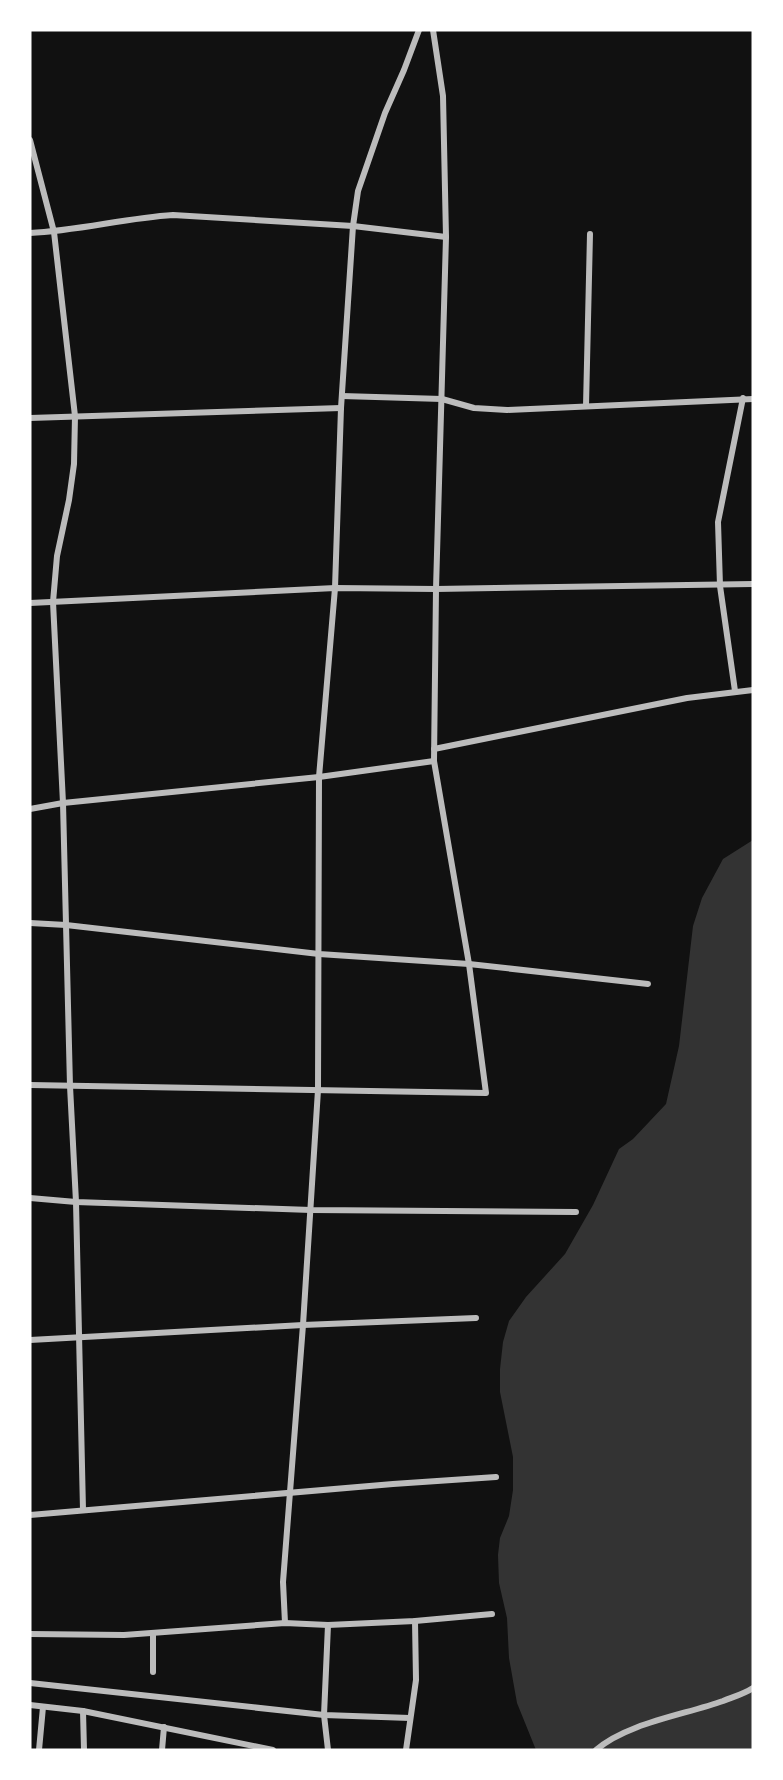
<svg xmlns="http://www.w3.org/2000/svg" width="783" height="1780" viewBox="0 0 783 1780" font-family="'IBM Plex Sans',sans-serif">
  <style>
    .water { fill: #333 }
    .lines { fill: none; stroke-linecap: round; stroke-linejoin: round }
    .minor { stroke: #bcbcbc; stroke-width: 6 }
  </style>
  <rect width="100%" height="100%" fill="#111"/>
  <!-- water -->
  <polygon class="water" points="753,840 753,1750 536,1750 517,1703 509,1658 507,1618 499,1583 498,1555 500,1538 509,1516 513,1490 513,1457 500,1392 500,1369 503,1342 509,1321 526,1297 565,1254 593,1205 619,1149 633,1139 666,1104 679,1046 693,926 702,898 723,859"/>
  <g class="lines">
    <!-- minor -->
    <g class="minor">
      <polyline points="30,140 54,232 75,416 74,464 69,500 57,556 53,602 63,803 70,1086 76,1202 83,1510"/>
      <path d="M30 233C78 231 125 218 173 215L353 226 446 237"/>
      <polyline points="342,396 442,399 474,408 507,410 753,399"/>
      <polyline points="586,406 590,234"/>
      <polyline points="30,418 341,408"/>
      <polyline points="30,603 335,588 436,589 753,584"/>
      <polyline points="735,691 720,586 718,522 743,398"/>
      <polyline points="434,749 687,698 753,690"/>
      <polyline points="30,809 63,803 319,777 434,761"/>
      <polyline points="30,923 66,925 319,954 469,964 648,984"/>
      <polyline points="30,1085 486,1093 469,964 434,761 436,589 446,237 443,96 433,30"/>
      <polyline points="30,1198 76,1202 311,1210 576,1212"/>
      <polyline points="30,1340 303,1325 476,1318"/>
      <polyline points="30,1515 393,1484 496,1477"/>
      <polyline points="285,1623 283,1582 303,1325 318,1090 319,777 335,588 341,408 353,226 358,191 385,113 404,70 419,30"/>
      <polyline points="153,1633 153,1672"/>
      <polyline points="30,1634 124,1635 285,1623 328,1625 415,1621 492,1614"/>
      <polyline points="30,1683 324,1715 410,1718"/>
      <polyline points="30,1705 83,1711 273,1750"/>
      <polyline points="83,1711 84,1750"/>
      <polyline points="39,1750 43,1707"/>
      <polyline points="162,1750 164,1727"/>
      <polyline points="328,1750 324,1715 328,1625"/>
      <polyline points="406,1750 416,1680 415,1621"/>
      <path d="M596 1750C627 1723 684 1715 723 1701 733 1697 744 1694 753 1688"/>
    </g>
  </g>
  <!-- border -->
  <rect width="783" height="1780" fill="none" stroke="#ffffff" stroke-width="63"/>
</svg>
